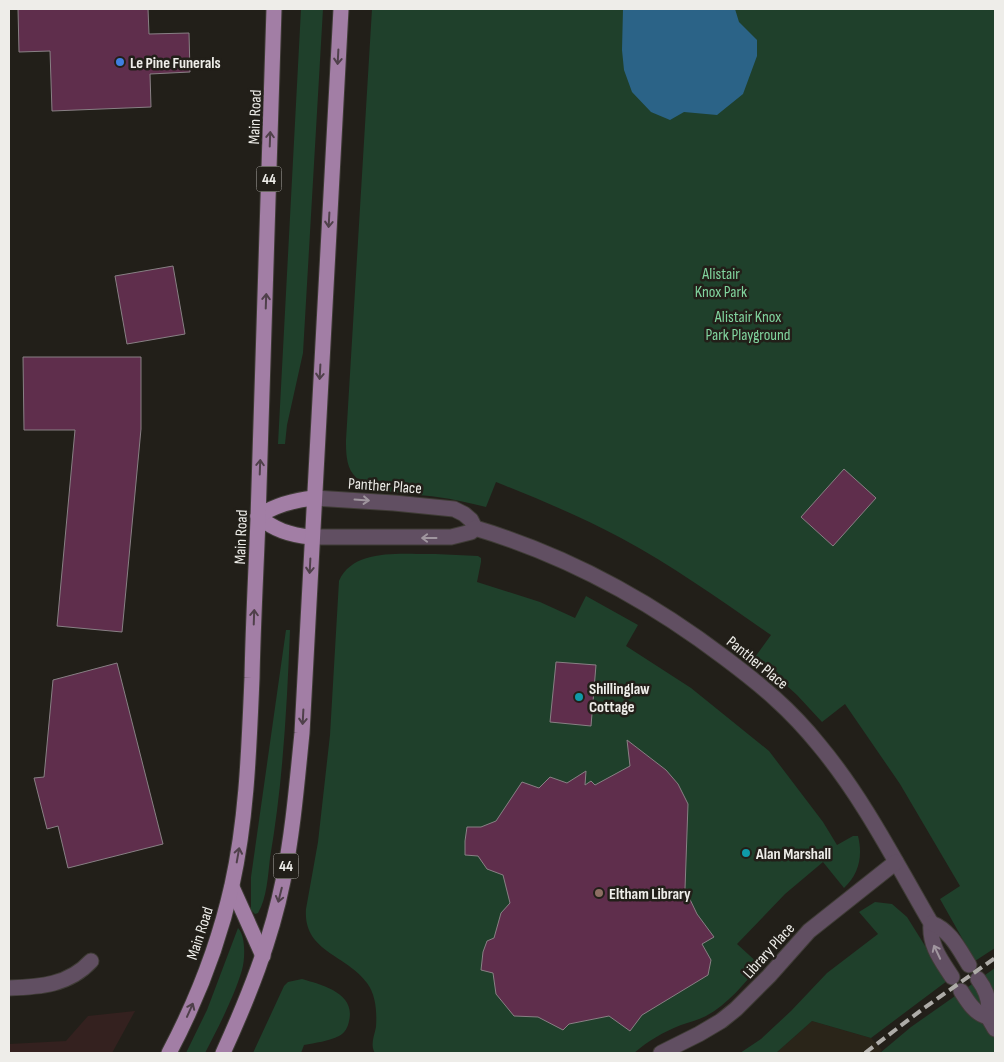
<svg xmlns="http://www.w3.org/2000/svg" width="1004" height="1062" viewBox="0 0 1004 1062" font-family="'Sofia Sans Condensed',sans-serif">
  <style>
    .built { fill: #2a2519 }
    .education { fill: #34211f }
    .green { fill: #1f402b }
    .water { fill: #2b6387 }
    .building { fill: #5f2e4c; stroke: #888084 }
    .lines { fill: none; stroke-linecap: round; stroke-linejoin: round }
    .minor-casing { stroke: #3f3c36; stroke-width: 17 }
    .major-casing { stroke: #3f3c36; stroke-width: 17 }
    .minor { stroke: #614f62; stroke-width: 15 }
    .major { stroke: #a27ea5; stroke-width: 15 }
    .rail { stroke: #aeaca8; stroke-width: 4; stroke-dasharray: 10 5; stroke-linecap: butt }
    .oneway { stroke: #4f404a }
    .oneway2 { stroke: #a0969f }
    .shop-dot { fill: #3f7fe0; stroke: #221f19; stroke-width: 2 }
    .culture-dot { fill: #0f9aa8; stroke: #221f19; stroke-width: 2 }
    .education-dot { fill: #8d6e63; stroke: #221f19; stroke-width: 2 }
    .labels { text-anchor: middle; stroke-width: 5; stroke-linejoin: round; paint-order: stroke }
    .shield { fill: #221f19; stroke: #b1afab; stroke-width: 1 }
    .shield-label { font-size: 15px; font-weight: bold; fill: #eeede9 }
    .poi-label { font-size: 16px; font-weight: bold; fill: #eeede9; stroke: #221f19; text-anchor: start }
    .street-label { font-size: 16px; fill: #eeede9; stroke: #221f19 }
    .park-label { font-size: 16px; fill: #81d49e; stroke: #221f19 }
  </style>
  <rect width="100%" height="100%" fill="#221f19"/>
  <!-- built -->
  <polygon class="built" points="812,1021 871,1038 882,1050 880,1053 776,1053"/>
  <!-- education -->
  <polygon class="education" points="135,1011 112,1053 9,1053 9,1044 66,1041 88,1016"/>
  <!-- green -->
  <g class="green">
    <polygon points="301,9 323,9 303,353 287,425 285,444 278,444"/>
    <path d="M372 9H995V948L975 961 940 899 960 886 900 784 845 704 822 722 797 695 755 657 771 635C722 601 673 566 621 538 580 516 538 499 496 482L486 507C469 503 453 499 437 497 412 493 369 495 353 474 346 465 346 451 346 440Z"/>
    <path d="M435 554 478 556 481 558V562L477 582 540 602 575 618 586 596 638 625 626 646 691 688 769 751 823 822 837 845 853 836H858C863 856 859 874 844 888L823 862 785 894 737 944 760 965C744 984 728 1004 706 1016 698 1020 689 1022 681 1025 663 1032 648 1041 634 1053H375C370 1045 374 1037 376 1027 377 1012 376 995 367 983 346 954 303 952 306 909L318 842 330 735 339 581C354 547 404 555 435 554Z"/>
    <path d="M286 630H290C287 706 283 782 270 858 268 875 267 898 258 913L255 914 251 910V877Z"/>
    <polygon points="875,902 892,904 907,917 947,981 871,1038 812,1021 776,1053 740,1053 761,1039 791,1011 827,973 878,934 859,912"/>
    <path d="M238 928C246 936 245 960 242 970 234 997 218 1028 205 1053H186L207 1010Z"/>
    <polygon points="995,968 995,1053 880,1053 911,1027"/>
    <path d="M302 979C322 985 356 993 349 1021 348 1027 345 1033 339 1036 329 1041 315 1043 304 1045L301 1053H253L284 986 288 982Z"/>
  </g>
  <!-- water -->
  <polygon class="water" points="623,9 735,9 739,22 757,40 757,56 743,94 717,115 684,112 670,120 651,112 632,92 624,70 622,50"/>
  <!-- building -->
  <g class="building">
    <polygon points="18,9 148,9 149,34 189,33 190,72 150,74 151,107 52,111 50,51 19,52"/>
    <polygon points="173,266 185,334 127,344 115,276"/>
    <polygon points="23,357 141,357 141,429 122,632 57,626 75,430 24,430"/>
    <polygon points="844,469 876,498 833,546 801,517"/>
    <polygon points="556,662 596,665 591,726 550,722"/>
    <polygon points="117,663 163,844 68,868 58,826 47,829 34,778 44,777 53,680"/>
    <polygon points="627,740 666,770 678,784 688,804 685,889 697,914 714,937 702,944 711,960 708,975 642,1015 630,1031 609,1016 569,1024 563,1030 538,1017 514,1016 496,994 493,973 481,970 483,952 487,941 494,938 501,913 510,903 503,875 487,869 478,856 465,855 465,841 467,827 481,827 496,821 522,782 539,788 550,777 567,783 586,771 585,785 591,781 595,785 630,766"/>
  </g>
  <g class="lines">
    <!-- minor casing -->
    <g class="minor-casing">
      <g id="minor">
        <path d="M314 498 394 503 454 509 464 514 471 520 475 528C566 555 650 601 725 658 761 685 790 709 819 745 864 799 896 863 931 923 929 945 941 960 952 977"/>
        <polyline points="311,537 451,537 471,532 475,528"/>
        <path d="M931 923C950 930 959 949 969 965"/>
        <path d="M978 979C987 991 991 1003 988 1017L995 1029"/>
        <path d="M9 988C40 987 69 985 91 961"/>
        <path d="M961 991C968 1002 975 1014 988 1017"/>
        <polyline points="661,1053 699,1034 721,1021 736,1009 769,976 809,931 896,862"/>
      </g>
    </g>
    <!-- major casing -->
    <g class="major-casing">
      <g id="major">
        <path d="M258 516C274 530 290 535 311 537"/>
        <path d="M258 516C276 505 293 500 314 498"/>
        <polyline points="232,887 263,956"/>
        <path d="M169 1053C197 1000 219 943 232 885 247 817 249 747 252 678 253 625 256 572 258 519 264 349 269 179 274 9"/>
        <path d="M223 1053C248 998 271 941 283 881 293 832 297 782 302 733L341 9"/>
      </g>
    </g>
    <!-- minor -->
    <use href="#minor" class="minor"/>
    <!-- major -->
    <use href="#major" class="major"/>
    <!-- rail -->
    <polyline class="rail" points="865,1053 924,1008 995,958"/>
  </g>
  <!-- one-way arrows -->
  <defs><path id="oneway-shaft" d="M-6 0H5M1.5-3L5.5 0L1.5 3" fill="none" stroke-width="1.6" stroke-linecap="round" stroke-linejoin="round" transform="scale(1.25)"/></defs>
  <g class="oneway">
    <use href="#oneway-shaft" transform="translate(338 57) rotate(93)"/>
    <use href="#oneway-shaft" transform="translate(270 139) rotate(-88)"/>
    <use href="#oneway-shaft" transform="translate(329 220) rotate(93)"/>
    <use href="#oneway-shaft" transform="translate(266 301) rotate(-88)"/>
    <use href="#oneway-shaft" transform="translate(320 372) rotate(93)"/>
    <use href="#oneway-shaft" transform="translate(260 467) rotate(-88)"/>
    <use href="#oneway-shaft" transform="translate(310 566) rotate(93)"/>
    <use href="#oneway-shaft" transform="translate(254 617) rotate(-88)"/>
    <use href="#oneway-shaft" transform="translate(303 717) rotate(93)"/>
    <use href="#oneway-shaft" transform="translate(238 855) rotate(-80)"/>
    <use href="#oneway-shaft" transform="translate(280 895) rotate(104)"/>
    <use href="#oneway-shaft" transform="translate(190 1010) rotate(-66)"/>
  </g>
  <g class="oneway2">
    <use href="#oneway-shaft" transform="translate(362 500) rotate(4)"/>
    <use href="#oneway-shaft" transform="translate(429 538) rotate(180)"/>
    <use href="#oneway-shaft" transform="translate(937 952) rotate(-115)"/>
  </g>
  <!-- markers -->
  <circle class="shop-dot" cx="120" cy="62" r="5"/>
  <g class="culture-dot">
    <circle cx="579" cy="697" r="5"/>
    <circle cx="746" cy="853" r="5"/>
  </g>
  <circle class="education-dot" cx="599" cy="893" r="5"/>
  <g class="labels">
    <!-- shield labels -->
    <g class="shield">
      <rect x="256.5" y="166.5" width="25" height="25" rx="4"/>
      <rect x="273.5" y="853.5" width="25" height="25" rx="4"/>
    </g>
    <g class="shield-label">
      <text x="269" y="184">44</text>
      <text x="286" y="871">44</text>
    </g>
    <!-- poi labels -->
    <g class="poi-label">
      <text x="130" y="68">Le Pine Funerals</text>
      <text x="589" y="694">Shillinglaw<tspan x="589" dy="18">Cottage</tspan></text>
      <text x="756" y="859">Alan Marshall</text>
      <text x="609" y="899">Eltham Library</text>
    </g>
    <!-- street labels -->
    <g class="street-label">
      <text transform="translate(254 117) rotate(-88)" y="6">Main Road</text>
      <text transform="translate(385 485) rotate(4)" y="6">Panther Place</text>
      <text transform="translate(240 537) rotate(-88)" y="6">Main Road</text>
      <text transform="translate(758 662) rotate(39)" y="6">Panther Place</text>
      <text transform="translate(199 933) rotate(-72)" y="6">Main Road</text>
      <text transform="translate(768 950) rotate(-48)" y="6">Library Place</text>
    </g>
    <!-- park labels -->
    <g class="park-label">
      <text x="721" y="279">Alistair<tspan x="721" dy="18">Knox Park</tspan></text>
      <text x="748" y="322">Alistair Knox<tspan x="748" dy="18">Park Playground</tspan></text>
    </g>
  </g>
  <!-- border -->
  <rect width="1004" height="1062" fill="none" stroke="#eeede9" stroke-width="20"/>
</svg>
